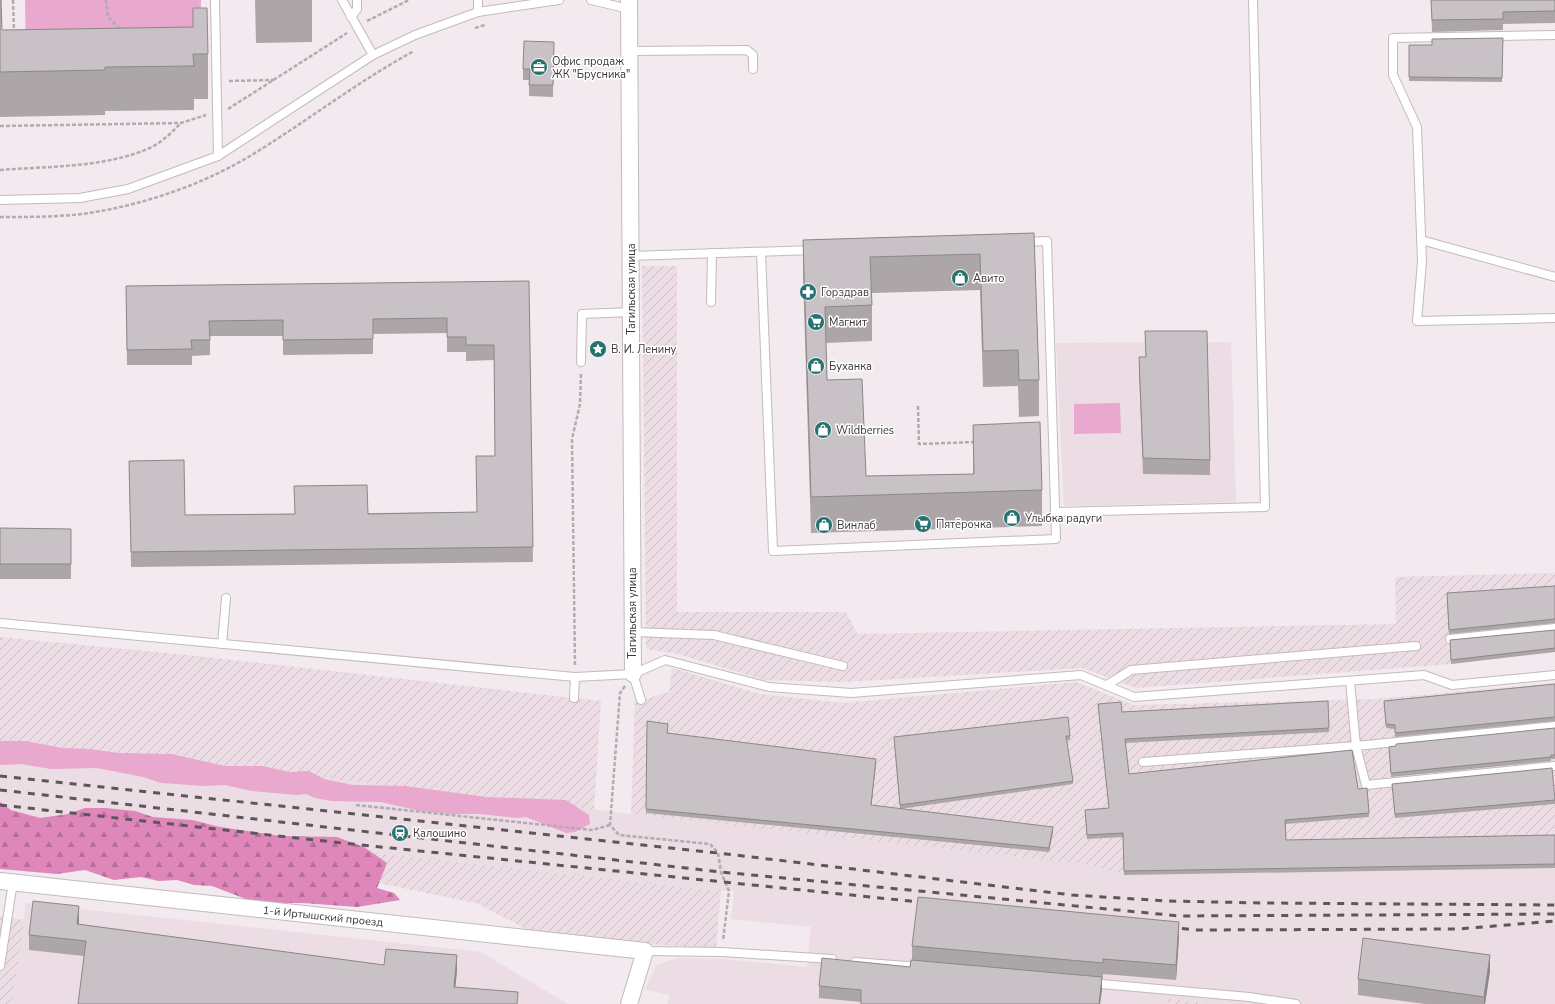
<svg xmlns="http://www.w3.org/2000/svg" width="1555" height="1004" viewBox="0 0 1555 1004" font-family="'Nunito Sans',sans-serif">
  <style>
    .built { fill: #ecdce4 }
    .industrial { fill: url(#industrial-furrows) }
    .green { fill: #e9a8cd }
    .forest { fill: url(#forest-firs) }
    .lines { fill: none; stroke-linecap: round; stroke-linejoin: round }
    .lane-casing { stroke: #c2babe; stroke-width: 10 }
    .street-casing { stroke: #c2babe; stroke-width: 18 }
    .path { stroke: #b2abaf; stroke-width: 2.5; stroke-dasharray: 4 2; stroke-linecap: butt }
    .lane { stroke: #fff; stroke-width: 8 }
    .street { stroke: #fff; stroke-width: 16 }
    .rail { stroke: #5c585a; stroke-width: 3; stroke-dasharray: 7 7; stroke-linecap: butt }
    .wall { fill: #aca6a9 }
    .shaded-wall { fill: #8c878a }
    .building { fill: #c8c1c5; stroke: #8c878a }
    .labels { text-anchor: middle; stroke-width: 3; stroke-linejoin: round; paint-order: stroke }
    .poi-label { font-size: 11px; fill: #393638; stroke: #fff; text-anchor: start }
    .street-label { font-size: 11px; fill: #393638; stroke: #fff }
  </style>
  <defs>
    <pattern id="industrial-furrows" width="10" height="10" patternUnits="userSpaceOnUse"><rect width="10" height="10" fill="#ecdce4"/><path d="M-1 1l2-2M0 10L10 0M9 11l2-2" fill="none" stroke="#cbbdc4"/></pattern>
    <pattern id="forest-firs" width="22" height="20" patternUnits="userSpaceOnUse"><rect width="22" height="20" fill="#df87bb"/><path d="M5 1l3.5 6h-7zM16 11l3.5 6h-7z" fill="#b66f99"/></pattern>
  </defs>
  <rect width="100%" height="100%" fill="#f2eaee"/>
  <!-- built -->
  <g class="built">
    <polygon points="1231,342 1236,502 1064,506 1056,343"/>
    <polygon points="0,748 187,762 631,814 1083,864 1124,875 1555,868 1555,1004 1210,1004 1168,998 1167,1004 667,1004 670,995 645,990 656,965 677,958 722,959 807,967 811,927 731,919 734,890 721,891 359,851 0,858"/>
    <polygon points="26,903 481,952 568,1004 12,1004"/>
  </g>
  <!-- industrial -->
  <g class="industrial">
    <polygon points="642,266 677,266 677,612 846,612 857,634 1396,624 1395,577 1555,573 1555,652 1451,664 1136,688 1082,668 846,682 764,680 678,654 646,649"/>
    <polygon points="0,637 197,656 601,701 594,810 187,762 0,748"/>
    <polygon points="672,668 760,694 843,703 1076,682 1134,705 1376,699 1555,683 1555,868 1124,875 1083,864 631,814 635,702 669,692"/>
    <polygon points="359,851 721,891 716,948 647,944 532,932 476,903 353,878"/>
    <polygon points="0,916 24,920 12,1004 0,1004"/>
    <polygon points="1168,998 1210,1004 1167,1004"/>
  </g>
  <!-- green -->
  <g class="green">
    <polygon points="25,0 201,0 200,34 26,57"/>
    <polygon points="1120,403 1121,433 1074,434 1074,404"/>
    <polygon points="0,741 26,741 62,748 90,749 118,753 171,754 225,766 262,766 290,772 309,771 324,779 353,785 405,786 486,797 566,800 589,815 590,824 575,832 566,833 526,817 517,818 480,814 449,814 420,811 381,802 331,801 315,798 306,794 297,795 252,791 225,785 206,786 161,783 143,777 97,768 51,769 21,764 0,765"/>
  </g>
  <!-- forest -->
  <polygon class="forest" points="0,802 11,810 40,818 68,814 85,808 106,808 135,811 153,817 192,820 220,827 281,836 337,837 364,847 387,863 377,888 394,893 400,900 357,907 303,903 256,903 212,886 194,885 177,880 159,881 141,877 114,880 85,870 57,874 0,869"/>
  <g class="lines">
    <!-- lane casing -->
    <g class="lane-casing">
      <g id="lane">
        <polyline points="215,0 218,156"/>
        <polyline points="342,0 373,55"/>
        <polyline points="591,0 629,9"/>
        <polyline points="478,12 478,0"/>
        <polyline points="351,17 357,9 357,0"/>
        <polyline points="1555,35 1393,38 1393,75 1417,127 1422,262 1417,321 1555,318"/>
        <polyline points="629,51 747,50 753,55 753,69"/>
        <polyline points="0,200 80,198 128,189 218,156 373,55 415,35 478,12 559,0"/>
        <polyline points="1421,240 1555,277"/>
        <polyline points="761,252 773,551 1056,539 1047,241 1025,242"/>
        <polyline points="630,256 813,250"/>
        <polyline points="711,302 712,253"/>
        <polyline points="581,362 582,314 631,312"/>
        <polyline points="1055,512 1265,507 1253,0"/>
        <polyline points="0,623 575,677 633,674 665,660 769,687 851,693 1081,675 1134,697 1424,675 1452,685 1555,675"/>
        <polyline points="633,632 714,635 843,666"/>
        <polyline points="1450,639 1555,628"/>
        <polyline points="222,644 226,598"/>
        <polyline points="633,674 641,700"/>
        <polyline points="1350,681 1356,746 1366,785 1555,766"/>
        <polyline points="1107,685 1131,670 1416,646"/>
        <polyline points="574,698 575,677"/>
        <polyline points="1143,762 1356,746 1555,726"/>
        <polyline points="646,948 645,951 722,952 832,959"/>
        <polyline points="855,962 919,967"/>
        <polyline points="0,966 13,882"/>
        <polyline points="1090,983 1249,997 1296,1004"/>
      </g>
    </g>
    <!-- street casing -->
    <g class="street-casing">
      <g id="street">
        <polyline points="629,0 633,674"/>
        <polyline points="0,881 645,951 629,1004"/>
      </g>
    </g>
    <!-- path -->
    <g class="path">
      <polyline points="13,0 14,33"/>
      <polyline points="106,0 108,17 121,30"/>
      <polyline points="367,21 409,0"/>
      <polyline points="475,28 485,25"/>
      <polyline points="229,81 274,80"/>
      <polyline points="228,109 347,33"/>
      <polyline points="0,126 181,123 206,115"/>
      <path d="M0 170C50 166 106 168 152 147 163 141 172 132 180 124"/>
      <path d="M0 217C27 217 55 217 82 214 140 206 200 186 250 156 306 122 357 82 414 51"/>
      <polyline points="918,406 919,444 975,442"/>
      <polyline points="575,665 572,439 580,404 581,373"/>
      <polyline points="625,686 620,693 610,825 619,835 710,844 718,853 721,872 729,891 723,941"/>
      <polyline points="356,805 592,830 610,825"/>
    </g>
    <!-- lane -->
    <use href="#lane" class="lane"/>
    <!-- street -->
    <use href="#street" class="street"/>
    <!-- rail -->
    <g class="rail">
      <polyline points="0,776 718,853 1072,895 1168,901 1264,903 1555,905"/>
      <polyline points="0,790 721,872 1180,916 1555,914"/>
      <polyline points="0,805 342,843 929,903"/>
      <polyline points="1168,927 1196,930 1458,929 1555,921"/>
    </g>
  </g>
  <!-- wall -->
  <g class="wall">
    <polygon points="0,0 2,30 193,27 193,8 208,54 208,99 194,99 194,110 105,111 105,115 0,117"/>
    <polygon points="255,0 312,0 312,42 256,43"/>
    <polygon points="1431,0 1555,0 1555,23 1503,24 1503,30 1432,32"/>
    <polygon points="1503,38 1502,82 1409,81 1409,45 1432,45"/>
    <polygon points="554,42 553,97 529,96 529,80 523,80 523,69"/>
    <polygon points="1034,233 1039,380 1039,416 1019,417 1018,386 983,387 980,290 872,293 872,341 826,343 827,380 866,476 973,474 973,425 1042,490 1042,526 811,533 803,276 803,240"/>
    <polygon points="529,281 533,562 131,567 129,461 185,515 477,512 495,456 494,360 466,361 466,352 447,352 447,333 373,334 373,354 283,355 283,336 210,336 210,355 192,356 192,365 127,365 126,286"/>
    <polygon points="1145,331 1210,460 1210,475 1143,474 1139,372 1139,357 1146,357"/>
    <polygon points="0,528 71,529 71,579 0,579"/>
    <polygon points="1555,586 1555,623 1449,634 1447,597"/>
    <polygon points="1555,630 1555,652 1451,664 1450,640"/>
    <polygon points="1555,684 1555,721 1395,737 1395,729 1386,728 1384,701"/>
    <polygon points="1328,701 1329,732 1125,743 1129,774 1358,789 1369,813 1369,817 1286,824 1286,840 1555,835 1555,868 1124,875 1123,837 1087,839 1085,810 1109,808 1098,704 1122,712"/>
    <polygon points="647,721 667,733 876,763 871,806 1053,831 1049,852 646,813"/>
    <polygon points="1555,728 1555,759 1551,759 1551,761 1391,777 1389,747"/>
    <polygon points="1070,736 1070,740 1066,740 1073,781 1073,784 900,809 894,737"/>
    <polygon points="1392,784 1555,798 1555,804 1395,818"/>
    <polygon points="79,921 79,924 384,965 457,970 455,987 518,1004 29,950 29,935"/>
    <polygon points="1179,937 1176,980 1103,974 1103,978 1102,978 1102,989 1100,1004 861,1004 861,1002 819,998 819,986 910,967 912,960 912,946"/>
    <polygon points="1490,971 1485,1004 1425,1004 1358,995 1358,979"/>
  </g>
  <!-- shaded-wall -->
  <g class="shaded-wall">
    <polygon points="876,759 876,763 871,809 871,805"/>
    <polygon points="1053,827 1053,831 1049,852 1049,848"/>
    <polygon points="79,906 79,921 77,939 77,924"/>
    <polygon points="1179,922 1179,937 1176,980 1176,965"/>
    <polygon points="457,955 457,970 454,1002 454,987"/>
    <polygon points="1490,955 1490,971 1485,1004 1484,1004 1484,997"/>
    <polygon points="1102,977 1102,989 1100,1004 1099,1004"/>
  </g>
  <!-- building -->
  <g class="building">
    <polygon points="0,0 1,0 2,30 193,27 193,8 207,8 208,54 193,54 194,66 105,67 105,70 0,72"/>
    <polygon points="1431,0 1555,0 1555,11 1503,12 1503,19 1432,20"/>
    <polygon points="1503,38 1502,78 1409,77 1409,45 1432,45 1432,39"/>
    <polygon points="524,41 554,42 553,85 529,85 530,69 523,69"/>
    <polygon points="1034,233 1039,380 1019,380 1018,350 983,351 980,254 870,257 872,305 825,307 827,380 862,379 866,476 974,474 973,425 1040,422 1042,490 811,497 803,240"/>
    <polygon points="529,281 533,547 131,552 129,461 184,460 185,515 295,514 294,486 367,485 368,514 477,512 476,456 495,456 494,345 466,345 466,337 447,337 447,318 373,319 373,339 283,340 283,320 209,321 210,340 191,340 192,349 127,350 126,286"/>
    <polygon points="1145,331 1207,331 1210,460 1143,458 1139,357 1146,357"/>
    <polygon points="0,528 71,529 71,564 0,564"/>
    <polygon points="1555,586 1555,619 1449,630 1447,593"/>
    <polygon points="1555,630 1555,648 1451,660 1450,640"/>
    <polygon points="1555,684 1555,717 1395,733 1395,725 1386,724 1384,701"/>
    <polygon points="1328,701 1329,728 1125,739 1129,774 1352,750 1358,789 1367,788 1369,813 1285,820 1286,840 1555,835 1555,864 1124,871 1123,833 1087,835 1085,810 1109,808 1098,704 1121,702 1122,712"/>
    <polygon points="1068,717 1070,736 1066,736 1073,781 900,805 894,737"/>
    <polygon points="647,721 668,724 667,733 876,759 871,805 1053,827 1049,848 646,809"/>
    <polygon points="1555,728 1555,755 1551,755 1551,757 1391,773 1389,747 1396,746 1396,744"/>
    <polygon points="1552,768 1555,800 1395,814 1392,784"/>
    <polygon points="918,897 1179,922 1176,965 1103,959 1103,963 912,946"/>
    <polygon points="33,901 79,906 77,924 384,965 386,949 457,955 454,987 518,992 517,1004 78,1004 86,941 29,935"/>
    <polygon points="1363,938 1490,955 1484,997 1358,979"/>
    <polygon points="822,958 910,967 911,960 1102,977 1099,1004 861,1004 861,990 819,986"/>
  </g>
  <!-- icons -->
  <defs>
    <g id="office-disc" transform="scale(0.9)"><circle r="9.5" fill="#277271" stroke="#fff"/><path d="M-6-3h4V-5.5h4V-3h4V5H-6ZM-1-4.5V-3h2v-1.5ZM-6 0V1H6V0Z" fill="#fff"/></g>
    <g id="shop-disc" transform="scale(0.9)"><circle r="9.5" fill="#277271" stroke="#fff"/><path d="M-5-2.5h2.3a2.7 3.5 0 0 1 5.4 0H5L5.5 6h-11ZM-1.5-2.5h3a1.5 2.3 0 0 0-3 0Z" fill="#fff"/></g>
    <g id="pharmacy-disc" transform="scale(0.9)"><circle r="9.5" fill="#277271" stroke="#fff"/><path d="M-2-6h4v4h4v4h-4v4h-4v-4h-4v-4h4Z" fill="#fff"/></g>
    <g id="supermarket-disc" transform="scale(0.9)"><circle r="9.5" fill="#277271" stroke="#fff"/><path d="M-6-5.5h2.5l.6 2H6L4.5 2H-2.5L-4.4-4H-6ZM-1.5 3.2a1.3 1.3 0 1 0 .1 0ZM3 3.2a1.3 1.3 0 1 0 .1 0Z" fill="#fff"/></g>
    <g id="sight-disc" transform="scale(0.9)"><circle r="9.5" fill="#277271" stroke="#fff"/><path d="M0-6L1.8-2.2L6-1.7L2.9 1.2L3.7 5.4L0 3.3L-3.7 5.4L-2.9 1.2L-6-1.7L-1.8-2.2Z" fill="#fff"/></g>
    <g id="station-disc" transform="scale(0.9)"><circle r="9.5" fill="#277271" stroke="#fff"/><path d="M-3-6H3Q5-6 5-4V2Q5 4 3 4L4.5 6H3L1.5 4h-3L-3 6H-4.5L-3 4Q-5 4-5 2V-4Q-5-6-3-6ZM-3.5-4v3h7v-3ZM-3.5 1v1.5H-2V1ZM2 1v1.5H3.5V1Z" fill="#fff"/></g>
  </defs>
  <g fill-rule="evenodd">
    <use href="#office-disc" x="539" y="67"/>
    <use href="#shop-disc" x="960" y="278"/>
    <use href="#pharmacy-disc" x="808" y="292"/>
    <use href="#supermarket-disc" x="816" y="322"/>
    <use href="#sight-disc" x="598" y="349"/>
    <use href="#shop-disc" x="816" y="366"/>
    <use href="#shop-disc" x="823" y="430"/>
    <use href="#shop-disc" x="1012" y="518"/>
    <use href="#supermarket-disc" x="923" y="524"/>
    <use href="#shop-disc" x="824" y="525"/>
    <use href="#station-disc" x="400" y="833"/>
  </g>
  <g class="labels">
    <!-- poi labels -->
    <g class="poi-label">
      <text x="552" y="65">Офис продаж<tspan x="552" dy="13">ЖК "Брусника"</tspan></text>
      <text x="973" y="282">Авито</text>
      <text x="821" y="296">Горздрав</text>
      <text x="829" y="326">Магнит</text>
      <text x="611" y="353">В. И. Ленину</text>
      <text x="829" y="370">Буханка</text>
      <text x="836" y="434">Wildberries</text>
      <text x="1025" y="522">Улыбка радуги</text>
      <text x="936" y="528">Пятёрочка</text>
      <text x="837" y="529">Винлаб</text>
      <text x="413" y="837">Калошино</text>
    </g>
    <!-- street labels -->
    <g class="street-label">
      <text transform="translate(631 289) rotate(-90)" y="4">Тагильская улица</text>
      <text transform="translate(632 613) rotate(-90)" y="4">Тагильская улица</text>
      <text transform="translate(323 916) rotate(6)" y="4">1-й Иртышский проезд</text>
    </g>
  </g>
</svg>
